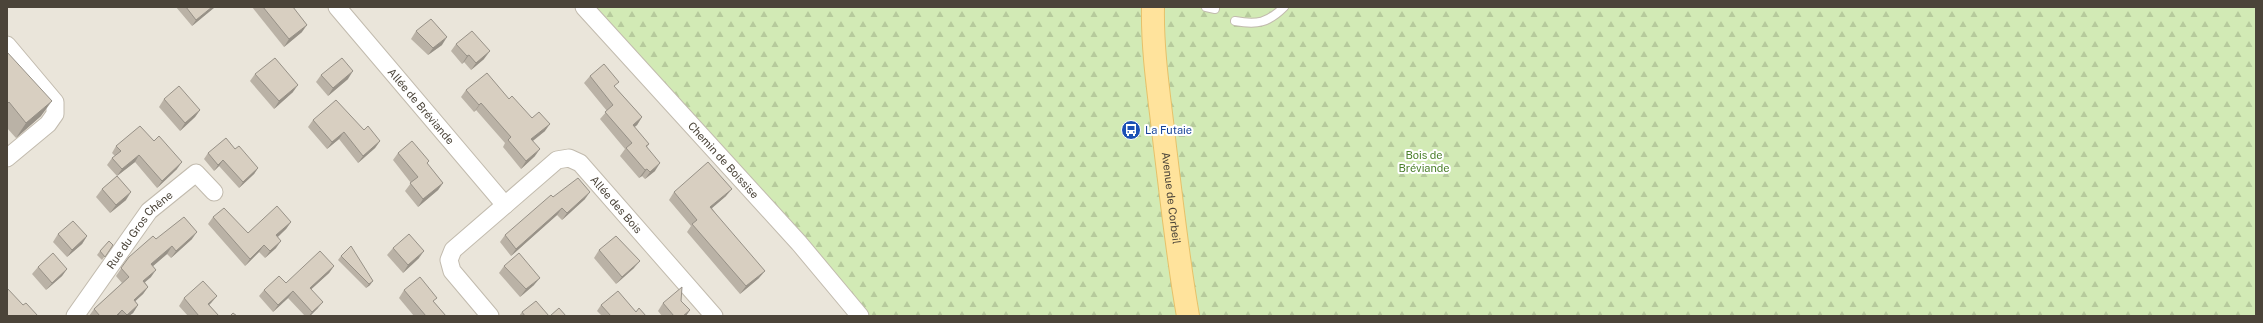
<svg xmlns="http://www.w3.org/2000/svg" width="2263" height="323" viewBox="0 0 2263 323" font-family="'Public Sans',sans-serif">
  <style>
    .residential { fill: #eae5da }
    .forest { fill: url(#forest-firs) }
    .lines { fill: none; stroke-linecap: round; stroke-linejoin: round }
    .lane-casing { stroke: #c2bbae; stroke-width: 10 }
    .street-casing { stroke: #c2bbae; stroke-width: 19 }
    .primary-casing { stroke: #e6c16a; stroke-width: 24 }
    .lane { stroke: #fff; stroke-width: 8 }
    .street { stroke: #fff; stroke-width: 17 }
    .primary { stroke: #ffe39c; stroke-width: 22 }
    .wall { fill: #bab2a6 }
    .shaded-wall { fill: #979187 }
    .building { fill: #d8cfc1; stroke: #979187 }
    .labels { text-anchor: middle; stroke-width: 4; stroke-linejoin: round; paint-order: stroke }
    .street-label { font-size: 11px; fill: #4b4439; stroke: #fff }
    .transit-label { font-size: 11px; fill: #164399; stroke: #fff; text-anchor: start }
    .park-label { font-size: 11px; fill: #4a7f2a; stroke: #fff }
  </style>
  <defs>
    <pattern id="forest-firs" width="22" height="20" patternUnits="userSpaceOnUse"><rect width="22" height="20" fill="#d2eab5"/><path d="M5 1l3.5 6h-7zM16 11l3.5 6h-7z" fill="#b6ca9c"/></pattern>
  </defs>
  <rect width="100%" height="100%" fill="#f6f3ec"/>
  <!-- residential -->
  <polygon class="residential" points="7,7 592,7 864,316 7,316"/>
  <!-- forest -->
  <polygon class="forest" points="592,7 2256,7 2256,316 864,316"/>
  <g class="lines">
    <!-- lane casing -->
    <g class="lane-casing">
      <g id="lane">
        <polyline points="1206,7 1215,9"/>
        <path d="M1235 21C1257 25 1268 23 1284 7"/>
      </g>
    </g>
    <!-- street casing -->
    <g class="street-casing">
      <g id="street">
        <path id="s1" d="M337 7 505 205"/>
        <path id="s2" d="M584 7 799 243 860 316"/>
        <polyline points="7,45 55,102 55,114 48,124 7,158"/>
        <path id="s3" d="M75 316 149 211 196 173 214 192"/>
        <path id="s4" d="M490 316 452 271 449 260 453 250 557 160 569 158 580 163 714 316"/>
      </g>
    </g>
    <!-- primary casing -->
    <g class="primary-casing">
      <g id="primary">
        <path id="s5" d="M1153 7C1152 53 1160 101 1165 147 1172 203 1178 260 1188 316"/>
      </g>
    </g>
    <!-- lane -->
    <use href="#lane" class="lane"/>
    <!-- street -->
    <use href="#street" class="street"/>
    <!-- primary -->
    <use href="#primary" class="primary"/>
  </g>
  <!-- wall -->
  <g class="wall">
    <polygon points="176,7 215,7 192,26"/>
    <polygon points="252,7 293,7 302,32 284,47"/>
    <polygon points="416,31 442,45 428,55 411,39"/>
    <polygon points="456,44 484,59 471,70 464,62 462,64 451,51"/>
    <polygon points="7,52 41,116 16,138 7,128"/>
    <polygon points="255,74 293,92 274,109 250,81"/>
    <polygon points="321,75 348,79 328,96 316,82"/>
    <polygon points="590,76 615,87 642,117 637,125 634,127 649,144 647,147 655,171 645,179 642,176 639,178 620,156 625,149 600,119 607,111 584,83"/>
    <polygon points="466,90 509,99 532,118 545,131 533,141 535,156 521,169 503,147 505,143 476,110 474,112 461,97"/>
    <polygon points="164,99 200,110 195,117 180,131 159,107"/>
    <polygon points="313,120 364,130 380,141 375,148 358,163 339,139 327,149 308,127"/>
    <polygon points="116,146 177,169 157,188 135,162 117,176 126,200 110,213 96,197 102,189 117,176 107,165 112,158 115,156 112,153"/>
    <polygon points="235,149 258,168 254,174 239,188 219,166 214,171 204,159 208,153"/>
    <polygon points="398,153 427,164 443,183 438,190 418,207 405,191 411,183 393,160"/>
    <polygon points="674,192 726,196 712,208 759,278 740,294 687,232 691,226 669,200"/>
    <polygon points="553,197 585,199 562,220 557,215 511,256 500,242 505,235"/>
    <polygon points="213,217 248,233 291,222 286,229 278,237 276,248 265,258 259,252 245,266 208,224"/>
    <polygon points="58,234 87,236 82,244 67,257 53,242"/>
    <polygon points="156,239 192,239 171,258 167,254 153,266 151,277 145,282 148,287 143,294 135,301 138,305 133,313 129,316 89,316 94,309 122,283 116,276 129,257"/>
    <polygon points="113,245 102,260 97,255 100,251"/>
    <polygon points="393,248 419,258 403,273 387,255"/>
    <polygon points="599,250 634,268 616,284 594,258"/>
    <polygon points="341,256 370,285 366,288 338,260"/>
    <polygon points="334,266 329,273 311,289 318,308 310,316 305,316 288,298 273,312 259,296 264,290"/>
    <polygon points="504,266 534,285 520,297 499,273"/>
    <polygon points="38,267 67,269 62,276 46,290 32,274"/>
    <polygon points="404,290 434,302 446,316 414,316 399,298"/>
    <polygon points="217,296 209,305 219,316 188,316 179,306 184,298"/>
    <polygon points="681,301 686,316 662,316 658,311 663,303"/>
    <polygon points="601,305 636,312 646,316 602,316 597,311"/>
    <polygon points="522,312 549,316 519,316"/>
  </g>
  <!-- shaded-wall -->
  <g class="shaded-wall">
    <polygon points="212,7 215,7 192,26 196,20"/>
    <polygon points="307,25 302,32 284,47 289,39"/>
    <polygon points="447,37 442,45 428,55 433,48"/>
    <polygon points="490,51 484,59 471,70 476,63"/>
    <polygon points="469,55 464,62 462,64 467,56"/>
    <polygon points="353,71 348,79 328,96 333,88"/>
    <polygon points="298,85 293,92 274,109 279,101"/>
    <polygon points="52,101 41,116 16,138 26,123"/>
    <polygon points="481,103 476,110 474,112 479,105"/>
    <polygon points="200,110 195,117 180,131 185,123"/>
    <polygon points="642,117 637,125 628,133 633,125"/>
    <polygon points="550,124 545,131 526,146 531,139"/>
    <polygon points="344,132 339,139 327,149 332,142"/>
    <polygon points="380,141 375,148 358,163 363,156"/>
    <polygon points="540,149 535,156 521,169 526,161"/>
    <polygon points="139,155 135,162 117,176 122,169"/>
    <polygon points="223,160 219,166 214,171 218,165"/>
    <polygon points="182,162 177,169 157,188 162,181"/>
    <polygon points="660,163 655,171 645,179 650,172"/>
    <polygon points="258,168 254,174 239,188 243,182"/>
    <polygon points="647,169 642,176 639,178 645,170"/>
    <polygon points="443,183 438,190 418,207 423,199"/>
    <polygon points="732,189 726,196 705,214 710,207"/>
    <polygon points="131,192 126,200 110,213 116,205"/>
    <polygon points="590,192 585,199 562,220 567,213"/>
    <polygon points="562,208 557,215 511,256 516,249"/>
    <polygon points="291,222 286,229 272,242 276,235"/>
    <polygon points="197,232 192,239 171,258 176,251"/>
    <polygon points="87,236 82,244 67,257 72,250"/>
    <polygon points="281,241 276,248 265,258 270,251"/>
    <polygon points="264,245 259,252 245,266 250,259"/>
    <polygon points="172,246 167,254 146,272 151,264"/>
    <polygon points="424,251 419,258 403,273 408,265"/>
    <polygon points="640,261 634,268 616,284 622,277"/>
    <polygon points="334,266 329,273 305,295 310,288"/>
    <polygon points="67,269 62,276 46,290 52,283"/>
    <polygon points="156,270 151,277 138,288 143,281"/>
    <polygon points="765,271 759,278 740,294 746,286"/>
    <polygon points="540,278 534,285 520,297 526,289"/>
    <polygon points="373,281 370,285 366,288 369,284"/>
    <polygon points="148,287 143,294 129,307 134,300"/>
    <polygon points="293,291 288,298 273,312 278,305"/>
    <polygon points="217,296 211,303 203,311 208,304"/>
    <polygon points="323,302 318,308 310,316 309,316 312,312"/>
    <polygon points="138,305 133,313 129,316 126,316"/>
    <polygon points="122,310 118,316 116,316"/>
    <polygon points="690,310 686,316 683,316"/>
  </g>
  <!-- building -->
  <g class="building">
    <polygon points="186,7 212,7 196,20"/>
    <polygon points="263,7 293,7 307,25 289,39"/>
    <polygon points="431,19 447,37 433,48 416,31"/>
    <polygon points="472,31 490,51 476,63 469,55 467,56 456,44"/>
    <polygon points="7,52 52,101 26,123 9,102 7,104"/>
    <polygon points="275,58 298,85 279,101 255,74"/>
    <polygon points="342,58 353,71 333,88 321,75"/>
    <polygon points="604,64 619,82 614,86 642,117 633,125 649,144 646,146 660,163 650,172 647,169 645,170 626,148 632,143 605,112 613,105 590,76"/>
    <polygon points="487,73 509,99 512,96 532,118 539,112 550,124 531,139 540,149 526,161 508,140 511,137 481,103 479,105 466,90"/>
    <polygon points="179,86 200,110 185,123 164,99"/>
    <polygon points="336,100 364,130 368,126 380,141 363,156 344,132 332,142 313,120"/>
    <polygon points="140,126 154,141 159,136 182,162 162,181 139,155 122,169 112,158 121,151 116,146"/>
    <polygon points="226,138 235,149 239,146 258,168 243,182 223,160 218,165 208,153"/>
    <polygon points="412,141 429,161 427,163 443,183 423,199 410,183 418,177 398,153"/>
    <polygon points="708,162 732,189 710,207 765,271 746,286 692,224 697,220 674,192"/>
    <polygon points="117,176 131,192 116,205 102,189"/>
    <polygon points="578,178 590,192 567,213 562,208 516,249 505,235 551,195 553,197"/>
    <polygon points="277,206 291,222 276,235 281,241 270,251 264,245 250,259 213,217 224,208 248,233"/>
    <polygon points="184,217 197,232 176,251 172,246 151,264 156,270 143,281 148,287 134,300 138,305 127,315 122,310 116,316 100,316 94,309 129,277 121,268 129,257 153,236 156,239"/>
    <polygon points="73,221 87,236 72,250 58,234"/>
    <polygon points="409,234 424,251 408,265 393,248"/>
    <polygon points="616,236 640,261 622,277 599,250"/>
    <polygon points="109,241 113,245 105,257 100,251"/>
    <polygon points="351,246 373,281 369,284 341,256"/>
    <polygon points="320,251 334,266 310,288 323,302 312,312 293,291 278,305 264,290 279,276 286,283"/>
    <polygon points="53,253 67,269 52,283 38,267"/>
    <polygon points="519,253 540,278 526,289 504,266"/>
    <polygon points="420,277 437,298 433,301 446,316 426,316 404,290"/>
    <polygon points="203,281 217,296 208,304 219,316 199,316 184,298"/>
    <polygon points="682,287 681,301 690,310 683,316 674,316 663,303"/>
    <polygon points="7,288 23,305 26,303 38,316 7,316"/>
    <polygon points="618,291 636,312 639,308 646,316 611,316 601,305"/>
    <polygon points="536,301 549,316 525,316 522,312"/>
    <polygon points="559,308 566,316 550,316"/>
    <polygon points="233,313 237,316 230,316"/>
  </g>
  <!-- icons -->
  <defs>
    <g id="bus-disc" transform="scale(1)"><circle r="9.5" fill="#1a4fb4" stroke="#fff"/><path d="M-5-6H5V4H4V6H2V4H-2V6H-4V4H-5ZM-3.5-4V0h7V-4ZM-3.5 1.2v1.5H-2V1.2ZM2 1.2v1.5H3.5V1.2Z" fill="#fff"/></g>
  </defs>
  <g fill-rule="evenodd">
    <use href="#bus-disc" x="1131" y="130"/>
  </g>
  <g class="labels">
    <!-- street labels -->
    <g class="street-label">
      <text dy="4" stroke="none"><textPath href="#s1" startOffset="130">Allée de Bréviande</textPath></text>
      <text dy="4" stroke="none"><textPath href="#s2" startOffset="207">Chemin de Boissise</textPath></text>
      <text dy="4" stroke="none"><textPath href="#s5" startOffset="192">Avenue de Corbeil</textPath></text>
      <text dy="4" stroke="none"><textPath href="#s4" startOffset="298">Allée des Bois</textPath></text>
      <text dy="4" stroke="none"><textPath href="#s3" startOffset="108">Rue du Gros Chêne</textPath></text>
    </g>
    <!-- transit labels -->
    <g class="transit-label">
      <text x="1145" y="134">La Futaie</text>
    </g>
    <!-- park labels -->
    <g class="park-label">
      <text x="1424" y="159">Bois de<tspan x="1424" dy="13">Bréviande</tspan></text>
    </g>
  </g>
  <!-- border -->
  <rect width="2263" height="323" fill="none" stroke="#4b4439" stroke-width="16"/>
</svg>
